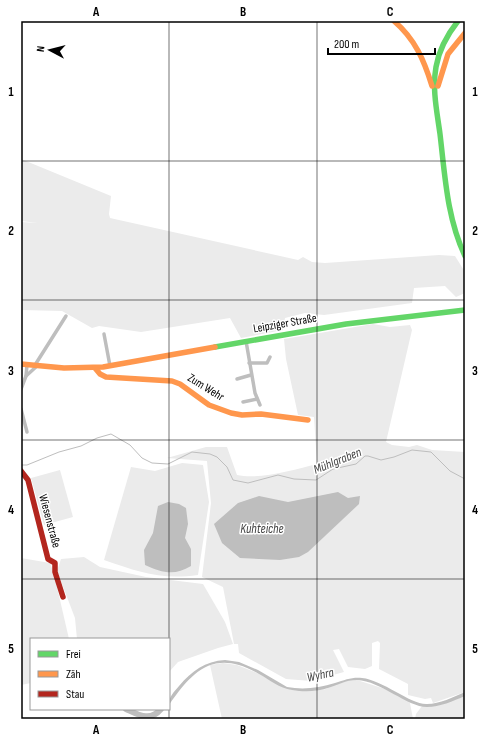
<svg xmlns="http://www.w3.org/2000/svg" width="486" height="740" viewBox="0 0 486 740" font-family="'Sofia Sans Condensed',sans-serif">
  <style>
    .green { fill: #ebebeb }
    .water { fill: #bebebe }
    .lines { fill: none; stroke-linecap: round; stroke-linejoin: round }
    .stream { stroke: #bebebe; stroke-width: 1 }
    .river { stroke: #bebebe; stroke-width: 6 }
    .street { stroke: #bebebe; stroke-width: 3.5 }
    .fast { stroke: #63d668; stroke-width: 5.5 }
    .slow { stroke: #ff974d; stroke-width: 5.5 }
    .jam { stroke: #b3261e; stroke-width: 5.5 }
    .grid { fill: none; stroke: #000; stroke-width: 1; stroke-opacity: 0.55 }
    .labels { text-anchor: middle; stroke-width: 3; stroke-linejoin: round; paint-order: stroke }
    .street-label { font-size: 12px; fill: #000; stroke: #fff }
    .water-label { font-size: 13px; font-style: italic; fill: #434343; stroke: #fff }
    .neatline { fill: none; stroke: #000; stroke-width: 1.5 }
    .grid-label { font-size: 13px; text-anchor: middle; font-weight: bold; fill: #000 }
  </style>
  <rect width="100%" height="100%" fill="#fff"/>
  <!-- green -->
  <g class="green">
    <polygon points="21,159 111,196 109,214 110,218 298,260 303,257 312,262 325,263 439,255 455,256 465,272 465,293 456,297 445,286 414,288 412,303 324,315 305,313 285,318 283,330 241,338 230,318 141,332 99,326 92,328 62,311 21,310 21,222 38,223 62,221 38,223 21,221"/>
    <path d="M373 324 390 327 410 325 412 330 386 442 392 445 409 447 417 445 432 450 465 452V692L433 703 431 698 425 699 408 695V684L379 669 380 643 378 641 372 643V666L365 669 348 667 339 649 333 650 344 672 311 681 286 679 239 653 238 644H234L223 587 202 577 211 503 207 461 167 458 206 447H227L237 475C259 480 294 470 317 464L314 417 298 415 286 359 284 339Z"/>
    <path d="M182 463 203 465 209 502 198 575C160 580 139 572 104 560L131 467 155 471Z"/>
    <polygon points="60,470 73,517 44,525 31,478"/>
    <polygon points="84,557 100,567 146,577 203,584 225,622 233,644 218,648 178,662 169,672 169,639 77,639 75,618 57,571 61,559"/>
    <polygon points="21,558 50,563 54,574 69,639 31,639 31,683 21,685"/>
    <polygon points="223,663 237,665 257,673 292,690 314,691 326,689 346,680 357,680 385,689 408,700 410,703 413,719 222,719 210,665"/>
    <polygon points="465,696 465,719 415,719 416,714 422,706 436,706"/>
  </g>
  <!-- water -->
  <g class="water">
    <polygon points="338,492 348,498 360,496 359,504 308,552 299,557 280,560 240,558 222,543 214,524 238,503 259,496 288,502"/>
    <path d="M168 502 179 504 186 508 188 524 185 538 191 549V566C175 576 162 573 145 565L144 550 153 533 158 506Z"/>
    <path d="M225 660 239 662 258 670 287 687C303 690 319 688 335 683 345 680 352 677 362 678 383 680 411 705 427 704 440 704 453 697 465 692V696C453 701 440 707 427 707 407 707 381 681 357 680 345 680 338 685 328 688 316 692 303 692 292 690 279 688 270 680 259 674 215 649 194 669 169 705 169 696 174 692 179 686 192 671 205 661 225 660Z"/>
  </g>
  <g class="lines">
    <!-- stream -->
    <polyline class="stream" points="21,465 27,465 59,452 81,446 97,438 111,434 130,445 142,458 152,463 168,464 192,452 210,454 217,457 227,467 233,480 248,483 278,475 294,479 316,480 333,469 356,464 365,456 368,456 381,460 394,457 412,450 431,452 450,471 465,479"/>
    <!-- river -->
    <path class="river" d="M126 709C139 715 150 722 161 709"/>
    <!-- street -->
    <g class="street">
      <polyline points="104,334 110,366"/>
      <polyline points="246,341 255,393 260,405"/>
      <polyline points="249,363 267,363 270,357"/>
      <polyline points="35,365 66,316"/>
      <polyline points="26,376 37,366"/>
      <polyline points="237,379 251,375"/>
      <polyline points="21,389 26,376 27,365"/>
      <polyline points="243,402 257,399"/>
      <polyline points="21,409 27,432"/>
    </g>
    <!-- fast -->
    <g class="fast">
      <path d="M458 21C447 35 439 49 436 67 432 89 437 112 440 134 445 176 447 218 465 256"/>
      <polyline points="215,347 346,324 465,310"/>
    </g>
    <!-- slow -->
    <g class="slow">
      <path d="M394 21C415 39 424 60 432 86"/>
      <polyline points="438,86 448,54 465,33"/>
      <polyline points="21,364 64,368 103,367 215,347"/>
      <polyline points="95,368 100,374 106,377 172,381 180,384 209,405 231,413 242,415 261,414 308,420"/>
    </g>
    <!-- jam -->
    <polyline class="jam" points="21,471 28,480 48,559 55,563 55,572 63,597"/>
  </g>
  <!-- grid -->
  <path class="grid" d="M169 21V719M317 21V719M21 161H465M21 300H465M21 440H465M21 579H465"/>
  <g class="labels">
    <!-- street labels -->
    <g class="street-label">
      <text transform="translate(285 323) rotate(-10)" y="4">Leipziger Straße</text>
      <text transform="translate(206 387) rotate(32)" y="4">Zum Wehr</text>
      <text transform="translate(50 521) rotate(75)" y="4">Wiesenstraße</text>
    </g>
    <!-- water labels -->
    <g class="water-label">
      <text transform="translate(337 460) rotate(-22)" y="5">Mühlgraben</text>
      <text x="262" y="533">Kuhteiche</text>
      <text transform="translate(320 674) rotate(-12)" y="5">Wyhra</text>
    </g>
  </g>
  <!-- border -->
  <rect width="486" height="740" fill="none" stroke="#ffffff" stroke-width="44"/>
  <!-- legend -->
  <rect x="30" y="638" width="140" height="72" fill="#ffffff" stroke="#999999"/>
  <rect x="38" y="651" width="20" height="6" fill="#63d668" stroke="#999999"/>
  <text x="66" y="658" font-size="12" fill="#000000">Frei</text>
  <rect x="38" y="671" width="20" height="6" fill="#ff974d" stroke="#999999"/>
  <text x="66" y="678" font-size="12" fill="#000000">Zäh</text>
  <rect x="38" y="691" width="20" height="6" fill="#b3261e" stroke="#999999"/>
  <text x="66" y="698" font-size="12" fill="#000000">Stau</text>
  <!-- north arrow -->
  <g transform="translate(50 50) rotate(277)" stroke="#ffffff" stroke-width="3" paint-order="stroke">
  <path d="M0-3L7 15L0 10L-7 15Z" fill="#000000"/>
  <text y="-6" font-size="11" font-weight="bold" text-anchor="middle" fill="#000000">N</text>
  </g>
  <!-- scale -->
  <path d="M328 48v6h107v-6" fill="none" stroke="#000000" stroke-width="2"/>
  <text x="334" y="48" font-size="12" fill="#000000" stroke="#ffffff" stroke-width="3" paint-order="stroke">200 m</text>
  <rect x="22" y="22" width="442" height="696" class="neatline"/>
  <g class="grid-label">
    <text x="96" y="16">A</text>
    <text x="243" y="16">B</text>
    <text x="390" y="16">C</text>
    <text x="11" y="96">1</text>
    <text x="475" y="96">1</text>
    <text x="11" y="235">2</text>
    <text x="475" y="235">2</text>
    <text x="11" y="375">3</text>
    <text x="475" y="375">3</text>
    <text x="11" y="514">4</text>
    <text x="475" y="514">4</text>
    <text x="11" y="653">5</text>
    <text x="475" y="653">5</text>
    <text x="96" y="734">A</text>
    <text x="243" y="734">B</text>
    <text x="390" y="734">C</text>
  </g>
</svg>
